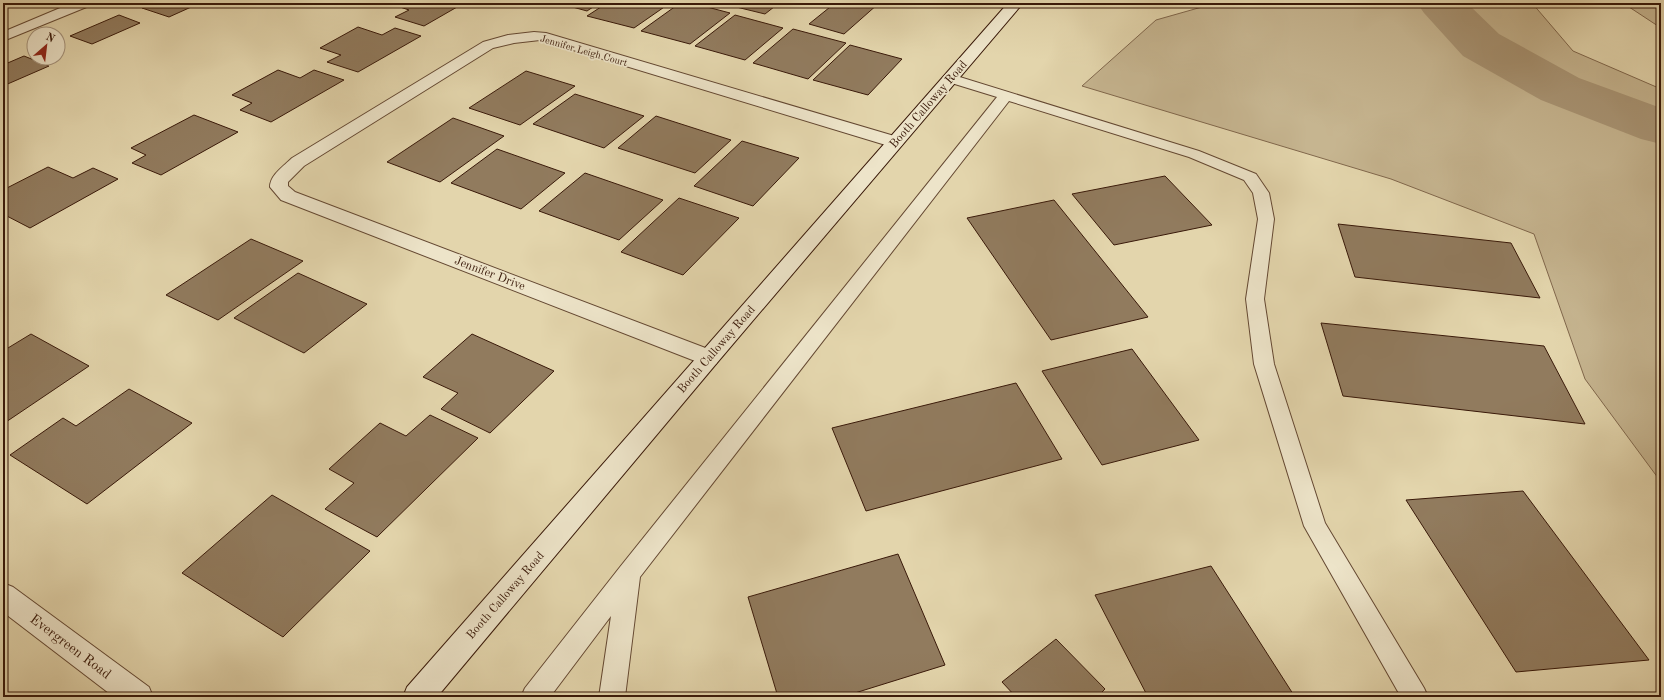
<svg xmlns="http://www.w3.org/2000/svg" width="1664" height="700" viewBox="0 0 1664 700" font-family="'Old Standard TT',serif">
  <style>
    .green { fill: #c6b590; stroke: #80674c }
    .lines { fill: none; stroke-linecap: round; stroke-linejoin: round }
    .river { fill: #a99575; fill-rule: evenodd }
    .building { fill: #917b5e; stroke: #391909 }
    .lane-casing { stroke: #644832; stroke-width: 2 }
    .street-casing { stroke: #644832; stroke-width: 2 }
    .secondary-casing { stroke: #391909; stroke-width: 2 }
    .lane { fill: #ede4c9; fill-rule: evenodd }
    .street { fill: #ede4c9; fill-rule: evenodd }
    .secondary { fill: #ede4c9; fill-rule: evenodd }
    .labels { text-anchor: middle; stroke-width: 3.5; stroke-linejoin: round; paint-order: stroke }
    .far-street-label { font-size: 10px; fill: #391909; stroke: #ede4c9 }
    .street-label { font-size: 12px; fill: #391909; stroke: #ede4c9 }
    .near-street-label { font-size: 14px; fill: #391909; stroke: #ede4c9 }
  </style>
  <rect width="100%" height="100%" fill="#e3d5ac"/>
  <filter id="stains"><feTurbulence type="fractalNoise" baseFrequency=".005" numOctaves="4"/><feColorMatrix values="0 0 0 0 .2 0 0 0 0 .09 0 0 0 0 .02 0 0 0 .5 -.17"/></filter>
  <radialGradient id="worn" r=".72"><stop offset=".6" stop-color="#630" stop-opacity="0"/><stop offset="1" stop-color="#630" stop-opacity=".3"/></radialGradient>
  <!-- green -->
  <g class="green">
    <polygon points="1216,3 1532,3 1573,51 1661,89 1661,482 1585,379 1534,234 1391,179 1082,86 1156,20"/>
    <polygon points="1623,3 1661,3 1661,28"/>
  </g>
  <g class="lines">
    <!-- river -->
    <polygon class="river" points="1417,3 1467,3 1499,34 1579,78 1661,108 1661,144 1641,139 1541,100 1463,56 1424,13"/>
  </g>
  <!-- building -->
  <g class="building">
    <polygon points="154,3 200,3 169,17 142,8"/>
    <polygon points="393,3 464,3 424,26 395,17 409,10 391,4"/>
    <polygon points="558,3 599,3 587,11"/>
    <polygon points="607,3 670,3 634,28 587,16"/>
    <polygon points="680,3 692,3 730,13 690,44 641,31"/>
    <polygon points="720,3 779,3 765,14"/>
    <polygon points="835,3 874,3 878,4 844,34 809,24"/>
    <polygon points="119,15 140,23 92,44 70,36"/>
    <polygon points="735,15 783,28 745,60 695,46"/>
    <polygon points="358,27 382,35 395,28 421,36 358,72 327,62 341,55 320,48"/>
    <polygon points="793,29 846,43 808,79 753,63"/>
    <polygon points="850,45 902,59 868,95 813,80"/>
    <polygon points="24,56 49,66 3,86 3,65"/>
    <polygon points="278,70 300,78 314,70 344,80 271,122 240,110 252,103 232,95"/>
    <polygon points="526,71 575,86 520,125 469,108"/>
    <polygon points="575,94 644,116 604,148 533,124"/>
    <polygon points="194,115 238,132 161,175 132,163 146,155 131,148"/>
    <polygon points="656,116 731,140 695,173 618,148"/>
    <polygon points="453,118 504,136 440,182 387,162"/>
    <polygon points="742,141 799,158 753,206 694,186"/>
    <polygon points="497,149 565,173 521,209 451,183"/>
    <polygon points="48,167 73,178 93,168 118,179 30,228 3,214 3,190"/>
    <polygon points="585,173 663,200 619,240 539,211"/>
    <polygon points="1165,176 1212,225 1114,245 1072,194"/>
    <polygon points="679,198 739,218 683,275 621,252"/>
    <polygon points="1054,200 1148,317 1051,340 967,218"/>
    <polygon points="1338,224 1511,243 1540,298 1355,277"/>
    <polygon points="251,239 303,261 218,320 166,295"/>
    <polygon points="298,273 367,304 304,353 234,318"/>
    <polygon points="1321,323 1544,346 1585,424 1343,396"/>
    <polygon points="31,334 89,366 3,424 3,351"/>
    <polygon points="472,334 554,371 490,433 441,409 458,393 423,377"/>
    <polygon points="1132,349 1199,440 1102,465 1042,371"/>
    <polygon points="1016,383 1062,459 866,511 832,428"/>
    <polygon points="129,389 192,423 87,504 10,455 63,418 76,426"/>
    <polygon points="430,415 478,438 377,537 325,509 354,483 329,469 380,423 406,436"/>
    <polygon points="1523,491 1649,660 1516,672 1406,500"/>
    <polygon points="272,495 370,551 283,637 182,573"/>
    <polygon points="898,554 945,665 842,697 778,697 748,597"/>
    <polygon points="1211,566 1295,697 1148,697 1095,595"/>
    <polygon points="1056,639 1105,689 1097,697 1016,697 1002,682"/>
  </g>
  <g class="lines">
    <!-- lane casing -->
    <g class="lane-casing">
      <polygon id="lane" points="950,74 1199,151 1256,174 1269,193 1274,219 1264,299 1274,364 1325,523 1424,688 1428,697 1401,697 1304,526 1254,364 1246,299 1258,219 1253,193 1244,180 1189,157 1009,101 640,577 625,697 599,697 611,616 550,697 521,697 525,688 620,567 997,97 945,81 943,78 945,75"/>
    </g>
    <!-- street casing -->
    <g class="street-casing">
      <g id="street">
        <polygon points="72,3 91,3 89,6 3,41 3,32"/>
        <path d="M534 32 546 33 901 138 904 142 901 146 895 147 889 146 540 40 514 43 493 48 304 166 288 182V186L295 192 716 352 719 358 716 364 708 366 281 200 270 187C270 175 284 166 292 158L483 42 508 35Z"/>
        <polygon points="3,583 13,587 149,687 153,697 114,697 3,612"/>
      </g>
    </g>
    <!-- secondary casing -->
    <g class="secondary-casing">
      <polygon id="secondary" points="1008,3 1023,3 716,364 437,697 403,697 407,687"/>
    </g>
    <!-- lane -->
    <use href="#lane" class="lane"/>
    <!-- street -->
    <use href="#street" class="street"/>
    <!-- secondary -->
    <use href="#secondary" class="secondary"/>
  </g>
  <g class="labels">
    <!-- far-street labels -->
    <g class="far-street-label">
      <text transform="translate(584 50) rotate(16)" y="4">Jennifer Leigh Court</text>
    </g>
    <!-- street labels -->
    <g class="street-label">
      <text transform="translate(928 104) rotate(-49)" y="4">Booth Calloway Road</text>
      <text transform="translate(490 273) rotate(21)" y="4">Jennifer Drive</text>
      <text transform="translate(716 349) rotate(-49)" y="4">Booth Calloway Road</text>
      <text transform="translate(505 595) rotate(-49)" y="4">Booth Calloway Road</text>
    </g>
    <!-- near-street labels -->
    <g class="near-street-label">
      <text transform="translate(71 646) rotate(37)" y="5">Evergreen Road</text>
    </g>
  </g>
  <!-- margin -->
  <rect width="1664" height="700" fill="none" stroke="#e3d5ac" stroke-width="16"/>
  <rect x="4" y="4" width="1656" height="692" fill="none" stroke="#391909" stroke-width="2"/>
  <rect x="8" y="8" width="1648" height="684" fill="none" stroke="#391909"/>
  <!-- north arrow -->
  <g transform="translate(46 46) rotate(28)"><circle r="19" fill="#ede4c9" stroke="#a5937c"/>
  <path d="M0-3L7 15L0 10L-7 15Z" fill="#8f2418"/>
  <text y="-6" font-size="11" font-weight="bold" text-anchor="middle" fill="#391909">N</text>
  </g>
  <rect width="100%" height="100%" filter="url(#stains)"/>
  <rect width="100%" height="100%" fill="url(#worn)"/>
</svg>
